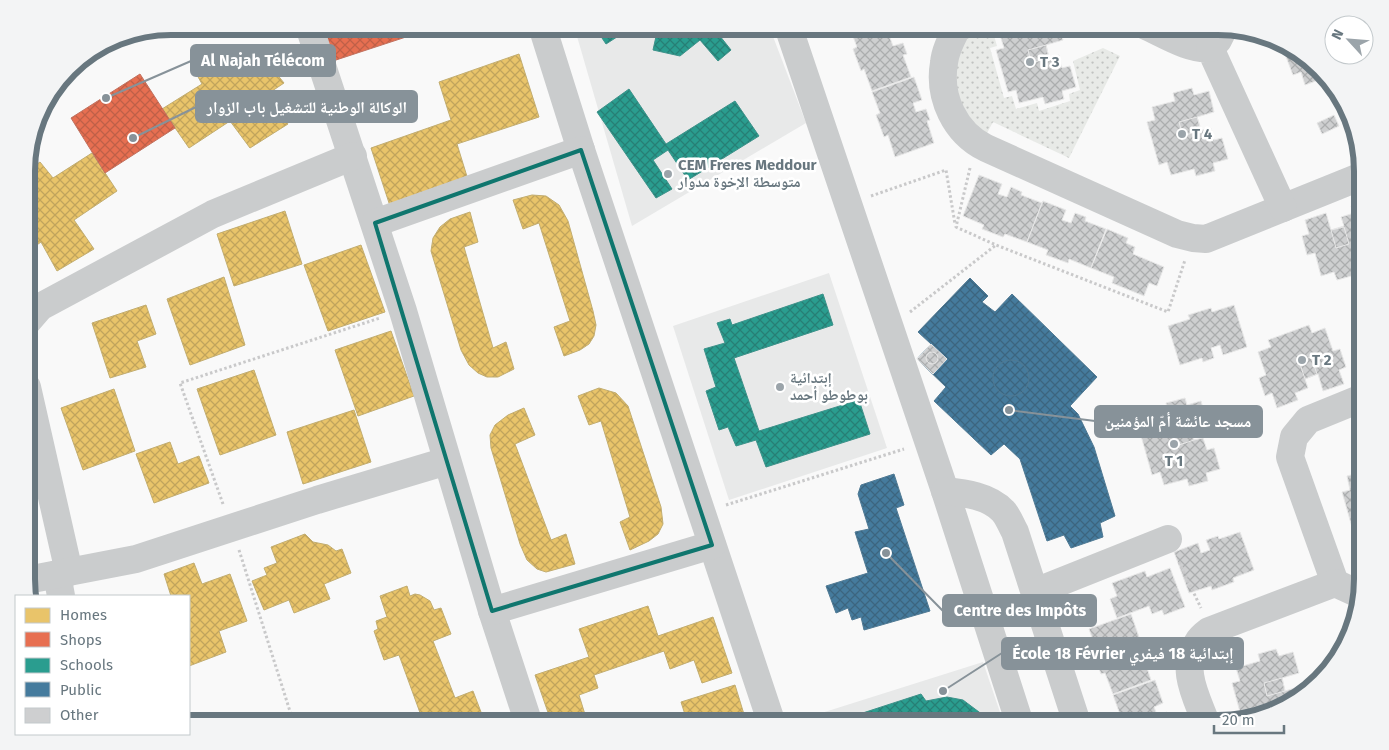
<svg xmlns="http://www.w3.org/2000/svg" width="1389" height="750" viewBox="0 0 1389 750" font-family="'Fira Sans','Noto Naskh Arabic',sans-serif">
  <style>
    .built { fill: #e8e9e9 }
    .grass { fill: url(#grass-dots) }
    .homes { fill: url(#homes-cross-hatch); stroke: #c2ad70 }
    .shops { fill: url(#shops-cross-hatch); stroke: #c1715f }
    .schools { fill: url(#schools-cross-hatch); stroke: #3d928a }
    .public { fill: url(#public-cross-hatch); stroke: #507a94 }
    .building { fill: url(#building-cross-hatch); stroke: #e8e8e8 }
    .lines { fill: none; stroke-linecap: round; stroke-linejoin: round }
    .path { stroke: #c9c9ca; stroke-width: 3; stroke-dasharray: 2.5 2.5; stroke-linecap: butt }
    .minor { stroke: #cacccd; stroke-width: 28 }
    .marked { fill: none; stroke: #0f766e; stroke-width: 4; stroke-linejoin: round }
    .poi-dot { fill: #9ba4aa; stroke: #fff; stroke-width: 2 }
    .labels { text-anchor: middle; stroke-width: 5; stroke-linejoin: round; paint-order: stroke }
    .poi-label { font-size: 15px; font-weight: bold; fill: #68777f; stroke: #fff; text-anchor: start }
    .rim { fill: none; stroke: #68777f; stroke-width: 6 }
    .leader { fill: none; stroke: #879299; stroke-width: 2 }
    .callout-dot { fill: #879299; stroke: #fff; stroke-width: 2 }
    .callout { fill: #879299; stroke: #879299; stroke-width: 2 }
    .callout-label { font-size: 16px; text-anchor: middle; font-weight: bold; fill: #fff }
  </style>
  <defs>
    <pattern id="grass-dots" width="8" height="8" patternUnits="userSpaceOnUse" patternTransform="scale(1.25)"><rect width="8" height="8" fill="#e8eae7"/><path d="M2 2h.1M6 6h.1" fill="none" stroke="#c0c2c0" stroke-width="1.8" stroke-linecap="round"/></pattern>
    <pattern id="homes-cross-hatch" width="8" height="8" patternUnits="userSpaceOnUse" patternTransform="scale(1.25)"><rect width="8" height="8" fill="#e9c46a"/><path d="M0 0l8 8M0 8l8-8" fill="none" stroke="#c1a45c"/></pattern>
    <pattern id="shops-cross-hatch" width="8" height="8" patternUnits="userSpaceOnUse" patternTransform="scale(1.25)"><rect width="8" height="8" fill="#e76f51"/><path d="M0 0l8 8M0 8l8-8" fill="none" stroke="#bf6048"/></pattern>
    <pattern id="schools-cross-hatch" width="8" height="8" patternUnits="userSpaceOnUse" patternTransform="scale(1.25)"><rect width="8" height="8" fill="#2a9d8f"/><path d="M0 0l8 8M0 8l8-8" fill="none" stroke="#277f75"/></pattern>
    <pattern id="public-cross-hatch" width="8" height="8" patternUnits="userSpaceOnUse" patternTransform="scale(1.25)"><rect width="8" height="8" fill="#457b9d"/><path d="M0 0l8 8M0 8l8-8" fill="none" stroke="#3c657f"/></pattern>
    <pattern id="building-cross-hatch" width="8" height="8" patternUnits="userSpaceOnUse" patternTransform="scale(1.25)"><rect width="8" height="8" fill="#cecfd0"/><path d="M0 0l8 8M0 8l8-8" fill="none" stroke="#abadae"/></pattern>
  </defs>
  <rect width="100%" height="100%" fill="#f9f9f9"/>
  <!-- built -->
  <g class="built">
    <polygon points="574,26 769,26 806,123 632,226"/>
    <polygon points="829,273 887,448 729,500 673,326"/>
    <polygon points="983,662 1004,724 793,722"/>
  </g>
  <!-- grass -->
  <polygon class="grass" points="970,26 1016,26 993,32 997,46 990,48 1004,98 1012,96 1016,109 1037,103 1039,111 1070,101 1069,94 1080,90 1073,61 1103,48 1120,56 1069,158 993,122 986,135 963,114 953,70"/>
  <!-- homes -->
  <g class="homes">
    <polygon points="213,54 221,63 230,60 239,60 249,64 258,70 268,63 284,83 266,95 288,124 250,148 230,121 189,148 162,109 202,84 192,66"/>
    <polygon points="519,54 539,117 457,144 469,183 391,209 371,148 451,120 439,82"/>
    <polygon points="92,153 117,191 74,220 94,249 57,271 41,242 27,252 27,171 40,162 53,178"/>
    <polygon points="532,195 546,196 559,205 568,221 593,311 596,325 594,336 589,344 580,350 564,356 554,327 570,321 539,223 523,229 513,200"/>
    <polygon points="285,211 302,264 234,286 217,234"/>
    <polygon points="470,212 478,242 464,247 493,348 506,342 514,369 498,377 487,377 478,373 469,365 461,350 431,251 433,238 440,227 450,219"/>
    <polygon points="361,245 385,312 328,331 304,265"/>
    <polygon points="224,277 245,345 190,365 167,299"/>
    <polygon points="146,305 156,334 137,341 146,367 110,378 92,323"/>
    <polygon points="391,331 414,396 358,416 335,350"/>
    <polygon points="254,370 276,435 220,455 197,389"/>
    <polygon points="599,388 616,393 628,406 661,507 663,524 658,534 649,541 630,550 620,522 630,517 601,421 589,425 578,396"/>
    <polygon points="114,389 135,451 83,470 61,408"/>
    <polygon points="524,408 535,435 515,444 551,540 566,534 575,564 546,572 537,569 527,560 520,544 491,448 490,435 495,425 508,415"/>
    <polygon points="354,410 371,462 303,484 287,432"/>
    <polygon points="170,442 178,464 199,456 209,483 154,503 136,454"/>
    <polygon points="305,534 313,542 328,545 336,551 342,549 351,573 324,584 330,599 294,613 289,600 264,610 252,581 267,575 264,568 277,563 271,547"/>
    <polygon points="194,563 202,584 230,574 247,621 219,631 226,652 189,666 189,596 171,596 164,574"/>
    <polygon points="407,586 410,596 415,594 420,595 430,601 434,610 441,608 451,634 433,641 455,698 473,691 484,720 478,724 416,724 423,721 399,655 384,660 374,631 378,629 376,621 387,617 380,596"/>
    <polygon points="648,606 658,636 713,617 732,673 702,683 694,660 670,669 664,651 594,675 598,688 579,695 587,721 579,724 552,724 535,675 589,657 579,629"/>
    <polygon points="735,685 747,724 688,724 681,702"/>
  </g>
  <!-- shops -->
  <g class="shops">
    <polygon points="322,26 410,26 412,35 333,61"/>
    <polygon points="140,74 175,128 105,173 71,118"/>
  </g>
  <!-- schools -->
  <g class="schools">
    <polygon points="594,26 634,26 606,44"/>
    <polygon points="654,26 712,26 731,50 718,61 700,40 680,56 653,50 657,32"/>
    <polygon points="629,89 666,144 735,101 759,136 688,180 668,150 653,160 672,189 656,198 597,112"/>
    <polygon points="823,294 833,325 734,358 759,431 859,400 870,434 766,467 756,440 736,446 728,427 719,430 706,391 716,387 704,349 725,343 717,323 730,319 732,325"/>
    <polygon points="921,694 926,701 947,697 963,700 983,715 988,724 832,723"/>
  </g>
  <!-- public -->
  <g class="public">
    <polygon points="970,278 988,296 982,302 995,312 1012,294 1097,377 1070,406 1078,414 1094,447 1115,516 1100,523 1103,537 1071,548 1064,535 1047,541 1020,459 1004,444 991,455 934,401 946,387 917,359 931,344 918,332"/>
    <circle cx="1011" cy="378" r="18"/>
    <polygon points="894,474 904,505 896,508 930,611 864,630 861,617 852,620 848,608 836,613 826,586 868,573 855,532 869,529 858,494 861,485"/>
  </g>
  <!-- building -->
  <g class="building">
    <polygon points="849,26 896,26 899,34 890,38 893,46 903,43 907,54 903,55 911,77 872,91 864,69 861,71 853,49 857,47"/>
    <polygon points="1023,26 1059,26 1063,40 1046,45 1049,58 1059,55 1062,68 1070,66 1076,87 1062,91 1064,99 1045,104 1043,97 1019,103 1016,90 1008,92 996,50 1004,48 1000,35 1023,28"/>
    <polygon points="1280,41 1282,41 1324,78 1305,85 1301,72 1293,75"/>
    <polygon points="1046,45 1049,58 1031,63 1028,50"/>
    <polygon points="914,77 922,100 913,103 916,112 926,109 930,120 927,121 934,143 895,157 888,135 884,137 876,115 880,113 872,92"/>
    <polygon points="1192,88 1194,95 1209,91 1214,112 1197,117 1201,130 1211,128 1214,140 1222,138 1228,159 1213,163 1215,171 1196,176 1194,169 1171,175 1167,162 1159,165 1147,122 1155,120 1152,107 1175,101 1173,93"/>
    <polygon points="1334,115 1339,126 1322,134 1317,123"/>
    <polygon points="1197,117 1201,130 1183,136 1179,122"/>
    <polygon points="979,175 1002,184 998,194 1007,197 1011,187 1022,192 1021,195 1042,203 1027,242 1005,234 1003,237 982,229 984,225 963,216"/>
    <polygon points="1043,201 1066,210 1062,220 1071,223 1075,213 1086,217 1085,221 1106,229 1091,268 1069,259 1068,263 1046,255 1048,250 1027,242"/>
    <polygon points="1362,202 1362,273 1337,280 1334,272 1321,276 1315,253 1307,255 1302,236 1309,234 1305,220 1326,213 1331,230 1344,226 1341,217 1354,213 1351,206"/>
    <polygon points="1344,227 1349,244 1336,248 1331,230"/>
    <polygon points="1107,229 1128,238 1126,243 1135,247 1133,254 1164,267 1157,286 1149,283 1144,296 1112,283 1114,277 1091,268"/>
    <polygon points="1234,305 1247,347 1223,355 1220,345 1211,348 1214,358 1203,362 1202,358 1180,365 1168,326 1190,319 1188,315 1211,308 1212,312"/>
    <polygon points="1309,325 1312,333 1325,328 1333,351 1340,349 1346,367 1339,370 1344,384 1323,391 1318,374 1305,379 1308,388 1295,393 1298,400 1277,408 1272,393 1265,396 1259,378 1266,375 1258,352 1271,347 1268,340"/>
    <polygon points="931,344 947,359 933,374 917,359"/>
    <circle cx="932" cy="358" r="6"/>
    <polygon points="1311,357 1317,374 1305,379 1299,361"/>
    <polygon points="1185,398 1187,405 1201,401 1207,422 1190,427 1194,440 1203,438 1207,450 1214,448 1220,469 1206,473 1208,481 1189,486 1187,479 1164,485 1160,472 1152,475 1140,432 1148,430 1144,417 1168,411 1166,403"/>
    <polygon points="1190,427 1194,440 1176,446 1172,432"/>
    <polygon points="1362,472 1363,533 1354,534 1342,492 1350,490 1347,476"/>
    <polygon points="1240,532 1254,570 1233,578 1234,582 1212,590 1211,586 1189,593 1174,552 1198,543 1201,553 1210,550 1206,540 1218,536 1219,539"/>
    <polygon points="1170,568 1185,607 1164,615 1162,610 1152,614 1149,606 1117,618 1110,599 1117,596 1112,583 1145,571 1147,577"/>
    <polygon points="1131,614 1139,637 1130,641 1133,649 1143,646 1147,657 1144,659 1151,680 1113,694 1105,673 1101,674 1093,652 1097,651 1089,629"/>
    <polygon points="1276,649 1279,656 1293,652 1299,673 1282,678 1285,691 1295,688 1298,700 1242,719 1232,683 1240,681 1236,668 1260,661 1258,654"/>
    <polygon points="1282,678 1285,691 1267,696 1264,683"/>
    <polygon points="1155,680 1163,703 1154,707 1157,715 1167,712 1171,723 1119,723 1117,718 1121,717 1113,695"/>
  </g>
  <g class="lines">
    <!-- path -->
    <g class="path">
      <polyline points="970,168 956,227 996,245 1168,312 1185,260"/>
      <polyline points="871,196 946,170 955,224"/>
      <polyline points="910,312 996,245"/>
      <polyline points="223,504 180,383 380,318"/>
      <polyline points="726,505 904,449"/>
      <polyline points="239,550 294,724"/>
      <polyline points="1179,562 1201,608"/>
    </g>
    <!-- minor -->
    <g class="minor">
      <polyline points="309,26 403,311 492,611 529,724"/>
      <polyline points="542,26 581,150 772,724"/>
      <polyline points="788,26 945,491 1020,724"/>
      <path d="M958 26C952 38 945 50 944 63 938 97 955 133 986 148L1177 234 1193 238 1206 239 1362 176"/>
      <path d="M1146 26C1164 34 1191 51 1210 48L1283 208"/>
      <polyline points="1210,48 1218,40 1224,28"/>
      <polyline points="375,223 581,150"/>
      <polyline points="27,322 40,307 213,214 353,156"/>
      <polyline points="27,387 69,572"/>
      <path d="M945 491C965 493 989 496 1003 511 1008 516 1011 525 1015 532L1077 723"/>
      <polyline points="57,574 61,596"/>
      <polyline points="27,580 136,559 317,500 447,461"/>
      <polyline points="1335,583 1290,457 1294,437 1308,420 1362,398"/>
      <polyline points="1035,592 1168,539"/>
      <polyline points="492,611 712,545"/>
      <path d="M1206 723C1197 698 1179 668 1198 642 1200 638 1205 634 1209 631L1335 583 1359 594"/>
    </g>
  </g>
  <!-- marked area -->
  <path class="marked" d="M581 150 712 545 492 611 375 223Z"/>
  <!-- markers -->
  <g class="poi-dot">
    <circle cx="1030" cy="62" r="5"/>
    <circle cx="1182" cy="134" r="5"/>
    <circle cx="668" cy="174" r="5"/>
    <circle cx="1302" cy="360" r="5"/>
    <circle cx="780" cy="387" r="5"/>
    <circle cx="1174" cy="444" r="5"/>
  </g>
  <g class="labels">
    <!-- poi labels -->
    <g class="poi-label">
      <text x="1040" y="67">T 3</text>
      <text x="1192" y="139">T 4</text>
      <text x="678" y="170">CEM Freres Meddour<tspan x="678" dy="17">متوسطة الإخوة مدوار</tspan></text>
      <text x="1312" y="365">T 2</text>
      <text x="790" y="383">إبتدائية<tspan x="790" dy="17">بوطوطو أحمد</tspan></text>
      <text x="1174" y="466" text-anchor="middle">T 1</text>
    </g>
  </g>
  <!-- crop -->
  <path d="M0 0H1389V750H0ZM171 35H1218A136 136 0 0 1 1354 171V579A136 136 0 0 1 1218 715H171A136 136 0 0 1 35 579V171A136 136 0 0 1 171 35Z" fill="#f3f4f5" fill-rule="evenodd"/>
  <path class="rim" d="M171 35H1218A136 136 0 0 1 1354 171V579A136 136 0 0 1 1218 715H171A136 136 0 0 1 35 579V171A136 136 0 0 1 171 35Z"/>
  <!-- callouts -->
  <path class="leader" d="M106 98L191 61M133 138L196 107M1009 410L1095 421M886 553L943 611M943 691L1002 653"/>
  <g class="callout-dot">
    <circle cx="106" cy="98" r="5"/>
    <circle cx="133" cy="138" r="5"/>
    <circle cx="1009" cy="410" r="5"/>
    <circle cx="886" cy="553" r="5"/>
    <circle cx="943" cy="691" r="5"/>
  </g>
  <g class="callout">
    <rect x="191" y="45" width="144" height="31" rx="5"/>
    <rect x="196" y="91" width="221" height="31" rx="5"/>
    <rect x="1095" y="406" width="167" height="31" rx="5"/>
    <rect x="943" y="595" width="153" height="31" rx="5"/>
    <rect x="1002" y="638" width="241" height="31" rx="5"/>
  </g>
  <g class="callout-label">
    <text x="263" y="66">Al Najah Télécom</text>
    <text x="307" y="113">الوكالة الوطنية للتشغيل باب الزوار</text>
    <text x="1178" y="427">مسجد عائشة أمّ المؤمنين</text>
    <text x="1020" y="616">Centre des Impôts</text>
    <text x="1123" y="659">École 18 Février إبتدائية 18 فيفري</text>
  </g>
  <!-- legend -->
  <rect x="15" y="595" width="175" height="140" fill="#ffffff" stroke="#c3c9cc"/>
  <rect x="25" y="608" width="25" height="15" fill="#e9c46a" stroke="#c3c9cc"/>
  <text x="60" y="620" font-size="15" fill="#68777f">Homes</text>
  <rect x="25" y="632" width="25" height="15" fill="#e76f51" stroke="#c3c9cc"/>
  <text x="60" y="645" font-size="15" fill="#68777f">Shops</text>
  <rect x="25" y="658" width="25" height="15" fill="#2a9d8f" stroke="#c3c9cc"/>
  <text x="60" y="670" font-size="15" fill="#68777f">Schools</text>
  <rect x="25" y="682" width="25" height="15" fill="#457b9d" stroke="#c3c9cc"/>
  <text x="60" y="695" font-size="15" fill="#68777f">Public</text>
  <rect x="25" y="708" width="25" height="15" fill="#cecfd0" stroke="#c3c9cc"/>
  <text x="60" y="720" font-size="15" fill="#68777f">Other</text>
  <!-- north arrow -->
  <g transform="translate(1349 40) rotate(296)"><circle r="24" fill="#ffffff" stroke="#c3c9cc"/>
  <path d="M0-4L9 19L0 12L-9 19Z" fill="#9ba4aa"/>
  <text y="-8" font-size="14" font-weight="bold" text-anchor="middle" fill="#68777f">N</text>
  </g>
  <!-- scale -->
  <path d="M1214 725v8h70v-8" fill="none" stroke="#68777f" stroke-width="2.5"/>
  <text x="1222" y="725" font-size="15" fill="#68777f" stroke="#ffffff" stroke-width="4" paint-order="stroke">20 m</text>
</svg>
